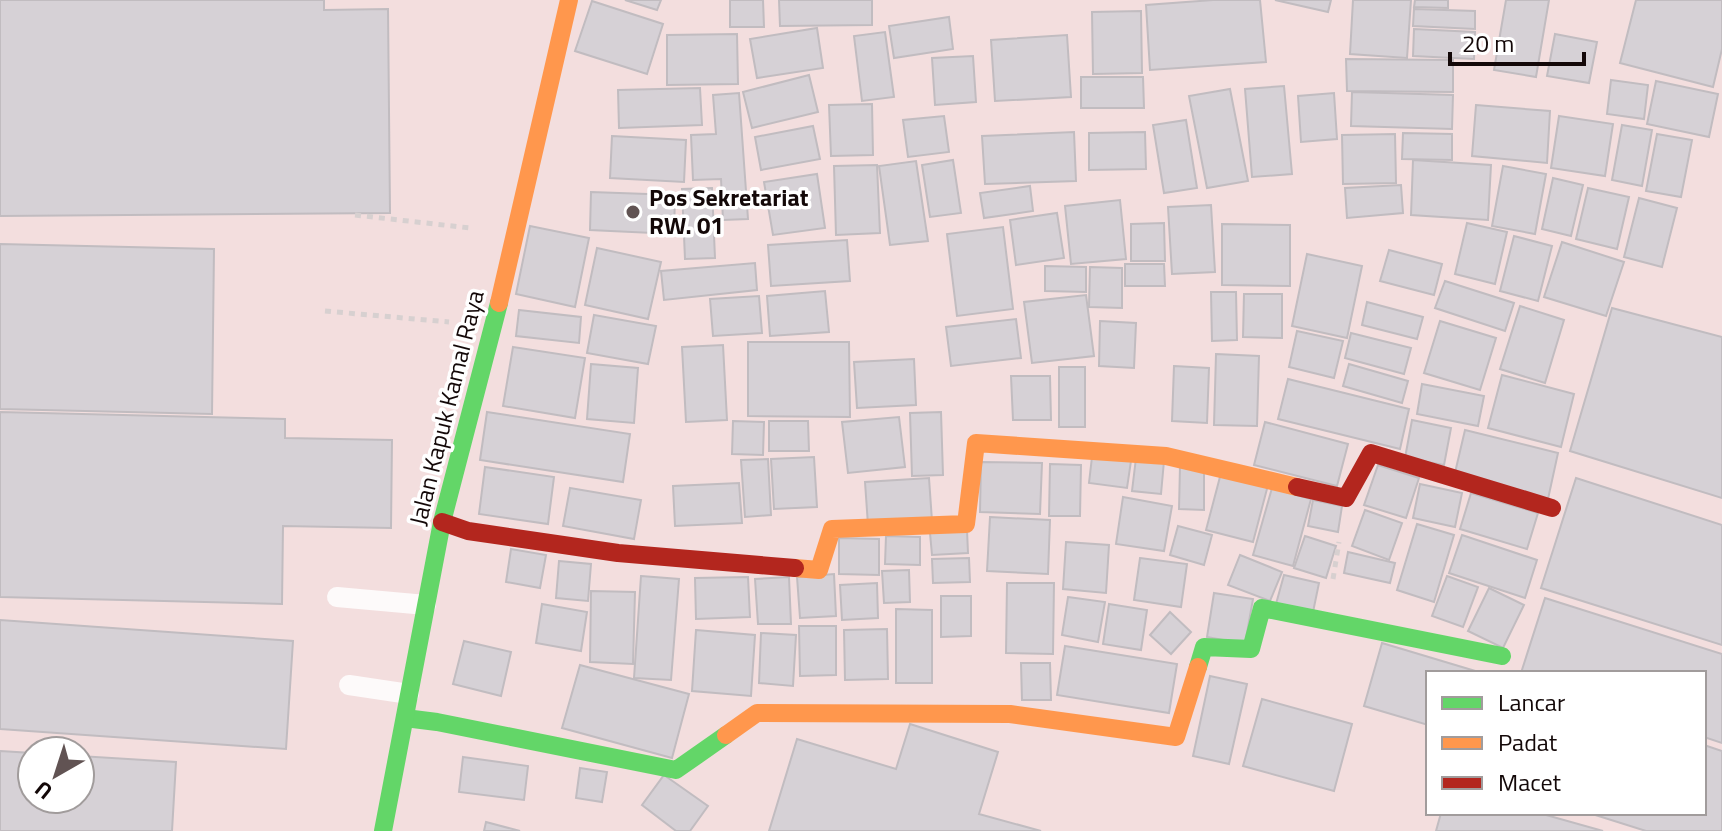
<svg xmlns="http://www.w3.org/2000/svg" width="1722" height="831" viewBox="0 0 1722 831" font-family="'Titillium Web',sans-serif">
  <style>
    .building { fill: #d6d1d6; stroke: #c1bcc0; stroke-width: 2 }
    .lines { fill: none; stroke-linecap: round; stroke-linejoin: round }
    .path { stroke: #d7d0d0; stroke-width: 5; stroke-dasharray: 6 6; stroke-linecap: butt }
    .lane { stroke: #fdfafa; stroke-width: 20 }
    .fast { stroke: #63d668; stroke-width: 18 }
    .slow { stroke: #ff974d; stroke-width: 18 }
    .jam { stroke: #b3261e; stroke-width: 18 }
    .poi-dot { fill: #615353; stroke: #fff; stroke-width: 3 }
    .labels { text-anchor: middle; stroke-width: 7; stroke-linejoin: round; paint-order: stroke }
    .poi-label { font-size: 24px; font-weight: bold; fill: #130808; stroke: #fff; text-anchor: start }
    .street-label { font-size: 24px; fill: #130808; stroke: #fff }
  </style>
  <rect width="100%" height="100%" fill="#f3dede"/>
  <!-- building -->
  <g class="building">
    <polygon points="0,0 324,0 324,10 388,9 390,213 0,216"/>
    <polygon points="625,0 661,0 657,10"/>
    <polygon points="730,0 763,0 764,27 730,27"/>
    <polygon points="779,0 872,0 872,25 780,26"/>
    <polygon points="1213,0 1260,0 1266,62 1150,70 1146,5"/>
    <polygon points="1275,0 1331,0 1328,12"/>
    <polygon points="1353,0 1411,0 1407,58 1350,54"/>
    <polygon points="1415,0 1448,0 1448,8 1414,7"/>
    <polygon points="1506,0 1549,0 1536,77 1494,70"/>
    <polygon points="1636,0 1722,0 1722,49 1713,87 1620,63"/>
    <polygon points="592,1 663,24 647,74 575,51"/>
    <polygon points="1414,9 1475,11 1475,29 1413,26"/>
    <polygon points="1141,11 1142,73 1093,74 1092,12"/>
    <polygon points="949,17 953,49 894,58 889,26"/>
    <polygon points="817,28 823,68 757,78 750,39"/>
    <polygon points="1414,29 1475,32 1474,59 1413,56"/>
    <polygon points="885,32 894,97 862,101 854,36"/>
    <polygon points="737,34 738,84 667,85 667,35"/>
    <polygon points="1555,34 1597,42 1589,83 1547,76"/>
    <polygon points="1067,35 1071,97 995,101 991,40"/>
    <polygon points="973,56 976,102 935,105 932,58"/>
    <polygon points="1346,59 1453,60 1453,92 1347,91"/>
    <polygon points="809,75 818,112 752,128 743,92"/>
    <polygon points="1081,77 1143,77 1144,108 1081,108"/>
    <polygon points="1611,80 1648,85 1644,119 1607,114"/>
    <polygon points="1656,81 1718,94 1709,137 1647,124"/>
    <polygon points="1284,86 1292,174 1252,177 1245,89"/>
    <polygon points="700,88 702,125 619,128 618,90"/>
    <polygon points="1230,89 1248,181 1207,188 1189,96"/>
    <polygon points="1352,92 1453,95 1452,129 1351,126"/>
    <polygon points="739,93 748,219 723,220 721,179 693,180 691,135 716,134 713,95"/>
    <polygon points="1334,93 1337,139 1301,142 1298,96"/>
    <polygon points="872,104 873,155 831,156 829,105"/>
    <polygon points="1476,105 1550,111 1547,163 1472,156"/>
    <polygon points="944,116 949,152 908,157 903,120"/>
    <polygon points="1559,116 1613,124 1605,176 1551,168"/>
    <polygon points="1186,120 1197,188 1164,193 1153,125"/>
    <polygon points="1622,125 1652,130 1642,186 1612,180"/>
    <polygon points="813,126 820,159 761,170 755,137"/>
    <polygon points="1074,132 1076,181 985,184 982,136"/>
    <polygon points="1145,132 1146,169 1089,170 1089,133"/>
    <polygon points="1403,133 1452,134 1452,160 1402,159"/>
    <polygon points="1395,134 1396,183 1343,184 1342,135"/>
    <polygon points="1657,134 1692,140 1681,197 1646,191"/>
    <polygon points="612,136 686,140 684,182 610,178"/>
    <polygon points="953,160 961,213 930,217 922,165"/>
    <polygon points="1413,160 1491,165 1488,220 1411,215"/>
    <polygon points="916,161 928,241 890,245 879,166"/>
    <polygon points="877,165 880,233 836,235 834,166"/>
    <polygon points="1503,166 1546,174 1535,234 1492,226"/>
    <polygon points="817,174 825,228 773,235 764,182"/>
    <polygon points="1553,178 1583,185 1571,236 1542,229"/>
    <polygon points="1401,185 1403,213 1347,218 1345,188"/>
    <polygon points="1030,186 1033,211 984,218 980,193"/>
    <polygon points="712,188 715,258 685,259 682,189"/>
    <polygon points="1588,188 1629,197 1617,249 1576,239"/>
    <polygon points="591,192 675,195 674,234 590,230"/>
    <polygon points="1639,198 1677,208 1662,267 1624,257"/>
    <polygon points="1120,200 1126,259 1071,264 1065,206"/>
    <polygon points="1211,205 1215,272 1172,274 1168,207"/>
    <polygon points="1057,213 1064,258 1016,265 1010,220"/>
    <polygon points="1164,223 1165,261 1131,261 1131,224"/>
    <polygon points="1467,223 1507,232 1495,284 1455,274"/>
    <polygon points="1222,224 1290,225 1290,286 1222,285"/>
    <polygon points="530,226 589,238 575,307 516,294"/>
    <polygon points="1003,227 1013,309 957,316 947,234"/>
    <polygon points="1514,236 1552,246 1538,301 1500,291"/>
    <polygon points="847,240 850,281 771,286 768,245"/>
    <polygon points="1562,242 1624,262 1606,316 1544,297"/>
    <polygon points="0,244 214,249 212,414 0,409"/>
    <polygon points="597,248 661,262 648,319 585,305"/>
    <polygon points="1389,250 1442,264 1434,295 1380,281"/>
    <polygon points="1307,254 1362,266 1347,338 1292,326"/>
    <polygon points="755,263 757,290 664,300 661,271"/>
    <polygon points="1125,264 1164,264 1165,286 1125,286"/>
    <polygon points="1045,266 1086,267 1086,292 1045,291"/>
    <polygon points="1090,267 1122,268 1122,308 1089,307"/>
    <polygon points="1445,281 1514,303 1505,331 1435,308"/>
    <polygon points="825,291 829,332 770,336 767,296"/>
    <polygon points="1211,292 1236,292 1237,340 1212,341"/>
    <polygon points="1244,294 1282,294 1282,338 1243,337"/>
    <polygon points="1086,295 1094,356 1032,363 1024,302"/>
    <polygon points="759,296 762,333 713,336 710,299"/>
    <polygon points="1367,302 1423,317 1417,339 1362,325"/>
    <polygon points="1520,306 1564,320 1545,383 1500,369"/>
    <polygon points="1612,308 1722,337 1722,498 1570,451"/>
    <polygon points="519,310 581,317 579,343 516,336"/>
    <polygon points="594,315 656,326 648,364 587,353"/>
    <polygon points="1016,319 1021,358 951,366 946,327"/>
    <polygon points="1100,321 1136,323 1134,368 1099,366"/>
    <polygon points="1440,321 1496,338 1480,390 1424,373"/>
    <polygon points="1297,331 1343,341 1334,378 1289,367"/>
    <polygon points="1351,333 1411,348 1404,374 1345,358"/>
    <polygon points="748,342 849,342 850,417 748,416"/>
    <polygon points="723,345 727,420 686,422 682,347"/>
    <polygon points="513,347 585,358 575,418 503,406"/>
    <polygon points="1216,354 1259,356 1257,426 1214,425"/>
    <polygon points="914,359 916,405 857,408 854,362"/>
    <polygon points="591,364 638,368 634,423 587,419"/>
    <polygon points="1349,364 1408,381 1402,403 1343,386"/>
    <polygon points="1174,366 1209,368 1207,423 1172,421"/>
    <rect x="1059" y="367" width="26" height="60"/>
    <polygon points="1502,375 1574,394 1561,447 1488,428"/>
    <polygon points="1011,376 1050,376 1051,420 1013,420"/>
    <polygon points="1288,379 1409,409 1400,449 1278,419"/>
    <polygon points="1422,384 1484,396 1478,426 1417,414"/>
    <polygon points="0,412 285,419 285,438 392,440 391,528 283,526 282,604 0,597"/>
    <polygon points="487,412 630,434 623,482 480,460"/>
    <polygon points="941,412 943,475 912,476 910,413"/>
    <polygon points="899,417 905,467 848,473 842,422"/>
    <polygon points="1412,420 1451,428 1444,465 1405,458"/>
    <polygon points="733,421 764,422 763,455 732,454"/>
    <polygon points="769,421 808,421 809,451 769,451"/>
    <polygon points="1265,422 1348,444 1337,486 1254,465"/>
    <polygon points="1465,430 1558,453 1548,499 1454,477"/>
    <polygon points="814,457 817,507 774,509 771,459"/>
    <polygon points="1092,457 1131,461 1127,488 1089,483"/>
    <polygon points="1136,458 1164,461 1161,494 1132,491"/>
    <polygon points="768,459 771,515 745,517 741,460"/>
    <polygon points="981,462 1042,463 1040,514 980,512"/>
    <polygon points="1050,464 1081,465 1080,516 1049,516"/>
    <polygon points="1378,465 1419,478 1406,518 1364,505"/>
    <polygon points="1180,466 1204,467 1204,510 1179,509"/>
    <polygon points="485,467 554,477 548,524 479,514"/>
    <polygon points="1221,473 1268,485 1253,542 1206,530"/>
    <polygon points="929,478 932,521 868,525 865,482"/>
    <polygon points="1576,478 1722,525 1722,645 1541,588"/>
    <polygon points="739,483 742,523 675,526 673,486"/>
    <polygon points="1420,484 1462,493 1455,527 1413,518"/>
    <polygon points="570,488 641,500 634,539 563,526"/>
    <polygon points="1272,488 1311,499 1293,566 1253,555"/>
    <polygon points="1471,493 1538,513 1527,549 1460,529"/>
    <polygon points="1123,497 1172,506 1164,551 1116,544"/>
    <polygon points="1313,500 1342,506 1338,532 1308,526"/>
    <polygon points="1365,510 1402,523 1389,560 1352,546"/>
    <polygon points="990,517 1050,520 1048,574 987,571"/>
    <polygon points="1417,524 1454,535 1434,602 1397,590"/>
    <polygon points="1178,526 1212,535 1204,565 1170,555"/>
    <polygon points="967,530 968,553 932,555 930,533"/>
    <polygon points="1462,535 1537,560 1525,598 1449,573"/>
    <polygon points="886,536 920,537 920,565 885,564"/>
    <polygon points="1305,536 1336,546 1326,578 1294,568"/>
    <polygon points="839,538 879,539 879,575 839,574"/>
    <polygon points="1066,542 1109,545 1106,593 1063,589"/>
    <polygon points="511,549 546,555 540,588 506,582"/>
    <polygon points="1348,552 1395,563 1390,583 1344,573"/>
    <polygon points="1240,555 1282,572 1270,601 1228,585"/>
    <polygon points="969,558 970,582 933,583 932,559"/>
    <polygon points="1140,558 1187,564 1181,607 1134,600"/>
    <polygon points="559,561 591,564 588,601 556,598"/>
    <polygon points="909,570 910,602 884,603 882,571"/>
    <polygon points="834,574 836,616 800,618 797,577"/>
    <polygon points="1284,575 1319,583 1313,612 1276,604"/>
    <polygon points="641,576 679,579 671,680 634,678"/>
    <polygon points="1447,576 1478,587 1463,627 1432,616"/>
    <polygon points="748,577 750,617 696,619 695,578"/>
    <polygon points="789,577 791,624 758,624 755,579"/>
    <polygon points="877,583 878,618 842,620 840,585"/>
    <polygon points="1007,583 1054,583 1053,654 1006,653"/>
    <polygon points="1489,588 1524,605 1503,648 1468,631"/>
    <polygon points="591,591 635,592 633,664 590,662"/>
    <polygon points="1214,593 1253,599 1245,644 1207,637"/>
    <polygon points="941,596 971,596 971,636 941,637"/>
    <polygon points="1068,597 1105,602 1098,642 1062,635"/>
    <polygon points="1545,598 1722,654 1722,743 1704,737 1704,673 1521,673"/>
    <polygon points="542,604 587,612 581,651 536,643"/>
    <polygon points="1109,604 1147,610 1141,650 1103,644"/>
    <polygon points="896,609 932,610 932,683 896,683"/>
    <polygon points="1170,612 1191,632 1171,654 1150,635"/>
    <polygon points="0,620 293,641 286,749 0,729"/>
    <polygon points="799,626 836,626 836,675 800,676"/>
    <polygon points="887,629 888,679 845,680 844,630"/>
    <polygon points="696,630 755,635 751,696 692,691"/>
    <polygon points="761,633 796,635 793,686 759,683"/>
    <polygon points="464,641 511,652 501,696 453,684"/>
    <polygon points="1382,643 1482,673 1428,673 1428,725 1364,706"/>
    <polygon points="1065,646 1177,664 1169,713 1057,695"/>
    <polygon points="1021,663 1050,663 1051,700 1022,700"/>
    <polygon points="580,665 689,694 672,758 562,728"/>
    <polygon points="1210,676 1247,684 1229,764 1193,756"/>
    <polygon points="1262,699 1352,724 1334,791 1243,766"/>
    <polygon points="910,724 998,752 979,814 1041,831 769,831 797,739 896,769"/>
    <polygon points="1704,745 1722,751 1722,831 1646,831 1589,813 1704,813"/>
    <polygon points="0,751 32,753 32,799 80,799 80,756 176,762 172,831 0,831"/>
    <polygon points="463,757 528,766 524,800 459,792"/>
    <polygon points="580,768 607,772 602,802 576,798"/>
    <polygon points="664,775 708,806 690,831 676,831 642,805"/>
    <polygon points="1441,813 1539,813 1603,831 1436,831"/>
    <polygon points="486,822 520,831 484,831"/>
  </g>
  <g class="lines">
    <!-- path -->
    <g class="path">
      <polyline points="355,215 470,228"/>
      <polyline points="325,311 449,322"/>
      <polyline points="1333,579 1339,542"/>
    </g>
    <!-- lane -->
    <g class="lane">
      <polyline points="337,597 426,605"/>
      <polyline points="349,685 409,694"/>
    </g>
    <!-- fast -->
    <g class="fast">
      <polyline points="1198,667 1204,647 1251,649 1262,608 1502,656"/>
      <polyline points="405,718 437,722 676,770 726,735"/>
      <polyline points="383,831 442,522 499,303"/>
    </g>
    <!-- slow -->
    <g class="slow">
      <polyline points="499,303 569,0"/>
      <polyline points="795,568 819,570 832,529 966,524 976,443 1166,456 1297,487"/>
      <polyline points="726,735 757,713 1010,714 1176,737 1198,667"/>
    </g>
    <!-- jam -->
    <g class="jam">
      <polyline points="1297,487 1346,498 1371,453 1552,508"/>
      <polyline points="442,522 468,531 618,553 795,568"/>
    </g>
  </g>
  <!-- markers -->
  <circle class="poi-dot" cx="633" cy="212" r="8"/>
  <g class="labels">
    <!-- poi labels -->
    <g class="poi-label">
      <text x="649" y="206">Pos Sekretariat<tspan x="649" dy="28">RW. 01</tspan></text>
    </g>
    <!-- street labels -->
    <g class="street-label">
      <text transform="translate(447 408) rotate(-76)" y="8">Jalan Kapuk Kamal Raya</text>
    </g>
  </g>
  <!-- legend -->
  <rect x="1426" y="671" width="280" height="144" fill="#ffffff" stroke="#a19c9c" stroke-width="2"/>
  <rect x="1442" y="697" width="40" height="12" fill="#63d668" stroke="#a19c9c" stroke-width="2"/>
  <text x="1498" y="711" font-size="24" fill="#130808">Lancar</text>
  <rect x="1442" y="737" width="40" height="12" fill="#ff974d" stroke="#a19c9c" stroke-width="2"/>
  <text x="1498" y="751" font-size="24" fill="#130808">Padat</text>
  <rect x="1442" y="777" width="40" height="12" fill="#b3261e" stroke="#a19c9c" stroke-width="2"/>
  <text x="1498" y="791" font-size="24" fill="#130808">Macet</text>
  <!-- north arrow -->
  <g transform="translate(56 775) rotate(219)"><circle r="38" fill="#ffffff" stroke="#a19c9c" stroke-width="2"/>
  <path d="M0-6L14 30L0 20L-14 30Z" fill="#615353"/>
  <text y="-12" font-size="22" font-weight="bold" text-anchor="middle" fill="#130808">U</text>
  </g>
  <!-- scale -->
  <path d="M1450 52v12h134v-12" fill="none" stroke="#130808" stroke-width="4"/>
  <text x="1462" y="52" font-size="24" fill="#130808" stroke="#ffffff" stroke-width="6" paint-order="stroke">20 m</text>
</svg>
